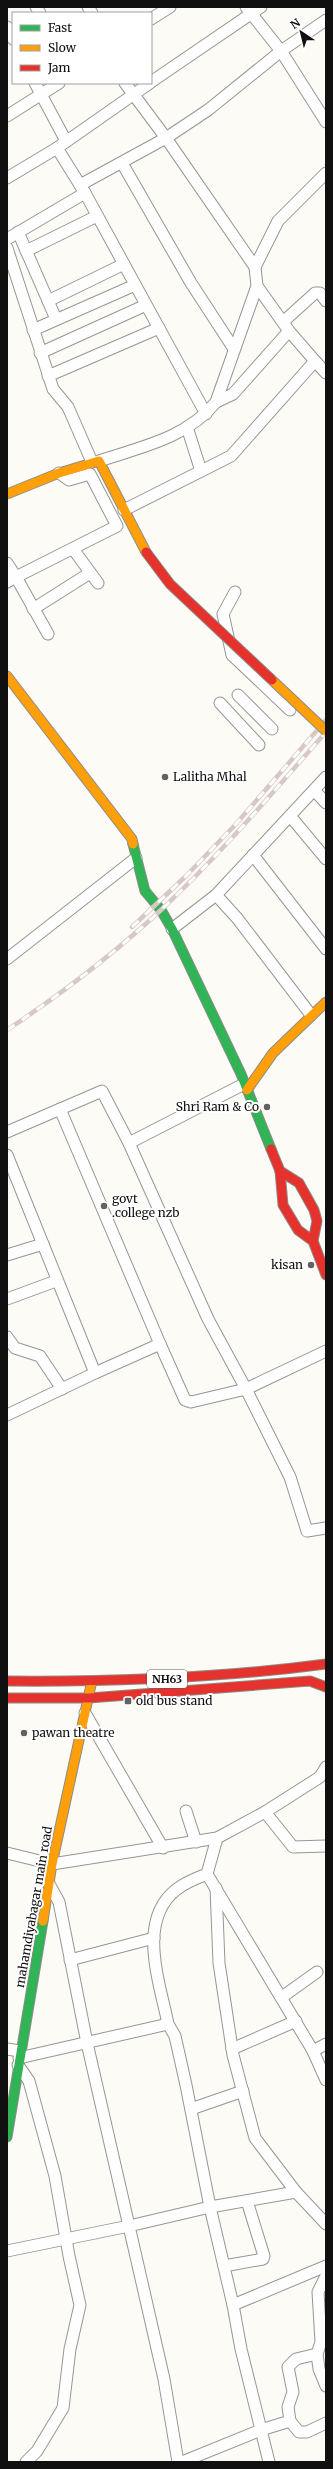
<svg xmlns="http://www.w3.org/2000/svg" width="333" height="2469" viewBox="0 0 333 2469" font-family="Merriweather,serif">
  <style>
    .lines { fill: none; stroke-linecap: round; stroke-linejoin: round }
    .street-casing { stroke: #969694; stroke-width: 13 }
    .fast-casing { stroke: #8d8c8a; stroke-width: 11 }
    .slow-casing { stroke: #8d8c8a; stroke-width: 11 }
    .jam-casing { stroke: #8d8c8a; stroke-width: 11 }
    .street { stroke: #fffefe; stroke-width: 11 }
    .fast { stroke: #30b455; stroke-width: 9 }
    .slow { stroke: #ff9f0a; stroke-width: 9 }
    .jam { stroke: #e5322d; stroke-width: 9 }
    .rail-casing { stroke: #d7c8c6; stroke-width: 4.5 }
    .rail { stroke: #fff; stroke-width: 3; stroke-dasharray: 9; stroke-linecap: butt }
    .slow-bridge-casing { stroke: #8d8c8a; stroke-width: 11; stroke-linecap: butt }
    .jam-bridge-casing { stroke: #8d8c8a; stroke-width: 11; stroke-linecap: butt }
    .slow-bridge { stroke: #ff9f0a; stroke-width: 9 }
    .jam-bridge { stroke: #e5322d; stroke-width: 9 }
    .poi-dot { fill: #636260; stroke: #fff; stroke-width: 1.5 }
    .labels { text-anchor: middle; stroke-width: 4; stroke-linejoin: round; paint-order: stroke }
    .shield { fill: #fff; stroke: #585858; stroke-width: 1 }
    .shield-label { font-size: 11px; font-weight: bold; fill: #101010 }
    .poi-label { font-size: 12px; fill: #101010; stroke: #fff; text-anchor: start }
    .street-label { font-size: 12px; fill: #101010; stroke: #fff }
  </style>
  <rect width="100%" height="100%" fill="#fcfbf6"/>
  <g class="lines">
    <!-- street casing -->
    <g class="street-casing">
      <g id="street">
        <polyline points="36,7 40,13"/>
        <polyline points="88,7 92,13"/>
        <polyline points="246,7 281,51 326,122"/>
        <polyline points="151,19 170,7"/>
        <polyline points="7,27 13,39"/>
        <polyline points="151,82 261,7"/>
        <polyline points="35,83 66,141"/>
        <polyline points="125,83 166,138 255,267"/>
        <polyline points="7,116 59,83"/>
        <polyline points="122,163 191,283 234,349"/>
        <polyline points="7,178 57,148 150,83"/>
        <polyline points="80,185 166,138 208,110 281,51 326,20"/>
        <polyline points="85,193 206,414"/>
        <polyline points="18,232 56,319"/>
        <polyline points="7,239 85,193 57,148"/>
        <polyline points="7,248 53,389 68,407 92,462"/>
        <polyline points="26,251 97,216"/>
        <polyline points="48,301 124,264"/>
        <polyline points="283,322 315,293 320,293 326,301"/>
        <polyline points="33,330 135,285"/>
        <polyline points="40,353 146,305"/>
        <polyline points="315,361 326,373"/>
        <polyline points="48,376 159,328"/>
        <polyline points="216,402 233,394 289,331"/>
        <polyline points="187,427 201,471"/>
        <path d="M99 461C141 447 187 438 216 402L257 286 255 267 278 221 326 173"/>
        <polyline points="124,510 231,456 315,361 289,331 257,286"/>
        <polyline points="73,549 98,583"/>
        <polyline points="7,563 16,577 7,582"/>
        <polyline points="235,592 223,614 232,655 290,710"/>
        <polyline points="33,609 90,573"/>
        <polyline points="48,634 16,577 117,526 90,474 69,480 59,473"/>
        <polyline points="238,695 272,729"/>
        <polyline points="220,703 259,745"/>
        <polyline points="314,790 326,803"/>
        <polyline points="291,817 326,859"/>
        <polyline points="253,855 326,949"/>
        <polyline points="216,895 237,918 311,1015"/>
        <polyline points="172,929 216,895 326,777"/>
        <polyline points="7,959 136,858"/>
        <polyline points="60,1109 160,1344"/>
        <polyline points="7,1132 102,1091 129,1143 244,1084"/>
        <polyline points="129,1143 208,1319 246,1389 326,1351"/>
        <polyline points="7,1155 95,1373 160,1344 185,1400 191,1402 246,1389 290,1477 307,1531 326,1528"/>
        <polyline points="7,1255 43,1244"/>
        <polyline points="7,1299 56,1281"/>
        <polyline points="7,1337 15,1348 40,1356 62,1389"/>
        <polyline points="7,1415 95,1373"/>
        <polyline points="85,1713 163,1848"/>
        <polyline points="186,1811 196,1842"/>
        <polyline points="265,1812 293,1847 326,1846"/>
        <polyline points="7,1853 52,1864 217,1838 265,1812 320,1777 326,1767"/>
        <polyline points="207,1874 313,2051 326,2080"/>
        <polyline points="216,1888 219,1963 233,2055 255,2138 296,2192 326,2224"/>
        <polyline points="70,1960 154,1938"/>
        <polyline points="282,1997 317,1972"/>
        <polyline points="168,2024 175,2036 186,2085 210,2207 233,2305 241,2349 269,2462"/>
        <polyline points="7,2049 20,2051"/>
        <polyline points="232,2049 296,2021"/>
        <polyline points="313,2051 326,2044"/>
        <path d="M19 2058 168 2024C160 1983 136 1920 177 1889 186 1882 197 1878 207 1874L217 1838"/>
        <polyline points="18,2065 29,2081 55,2176 69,2256 80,2305 70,2349 63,2408 37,2451 26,2462"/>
        <polyline points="191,2109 243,2091"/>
        <polyline points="7,2251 129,2226 87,2043 59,1902 49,1884"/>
        <polyline points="224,2266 263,2259 264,2256 247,2201"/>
        <polyline points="326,2276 318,2292 321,2342 317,2354 319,2369 326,2386"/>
        <polyline points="233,2305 326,2266"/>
        <polyline points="290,2421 299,2432 307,2432 326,2423"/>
        <polyline points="178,2462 164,2379 129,2226 210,2207 296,2192"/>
        <polyline points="182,2462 261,2430 290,2421 288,2407 293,2392 288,2367 296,2359 317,2354"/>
      </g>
    </g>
    <!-- fast casing -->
    <g class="fast-casing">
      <g id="fast">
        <polyline points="133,844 145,891 161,910 172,929 241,1074 271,1149"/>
        <polyline points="7,2137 43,1921"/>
      </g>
    </g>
    <!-- slow casing -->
    <g class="slow-casing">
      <g id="slow">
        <polyline points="7,494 59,473 99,461 146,552"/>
        <polyline points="7,676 132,839 133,844"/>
        <polyline points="247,1090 273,1053 326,1002"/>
        <polyline points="43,1921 52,1864 91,1685"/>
      </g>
    </g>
    <!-- jam casing -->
    <g class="jam-casing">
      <g id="jam">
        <polyline points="271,1149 280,1171 299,1183 314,1210 317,1221 313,1241"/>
        <polyline points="280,1171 283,1205 298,1230 313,1241 326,1275"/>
        <path d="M7 1681C114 1682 220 1678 326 1664"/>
        <polyline points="7,1698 89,1698 310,1681 326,1687"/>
      </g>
    </g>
    <!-- street -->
    <use href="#street" class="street"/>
    <!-- fast -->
    <use href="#fast" class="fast"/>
    <!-- slow -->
    <use href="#slow" class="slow"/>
    <!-- jam -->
    <use href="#jam" class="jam"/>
    <!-- rail casing -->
    <g class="rail-casing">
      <g id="rail">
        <polyline points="132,927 186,876 236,824 326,720"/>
        <path d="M7 1030C61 994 114 954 162 909 221 854 273 792 326 732"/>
      </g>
    </g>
    <!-- rail -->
    <use href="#rail" class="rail"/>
    <!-- slow-bridge casing -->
    <g class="slow-bridge-casing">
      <polyline id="slow-bridge" points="272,680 326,731"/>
    </g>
    <!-- jam-bridge casing -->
    <g class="jam-bridge-casing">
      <polyline id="jam-bridge" points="146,552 170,584 272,680"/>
    </g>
    <!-- slow-bridge -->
    <use href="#slow-bridge" class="slow-bridge"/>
    <!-- jam-bridge -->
    <use href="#jam-bridge" class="jam-bridge"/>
  </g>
  <!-- markers -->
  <g class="poi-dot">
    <circle cx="165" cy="777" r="4"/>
    <circle cx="267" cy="1107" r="4"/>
    <circle cx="104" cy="1206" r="4"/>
    <circle cx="311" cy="1265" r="4"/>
    <rect x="124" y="1697" width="8" height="8" rx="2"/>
    <circle cx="24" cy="1733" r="4"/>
  </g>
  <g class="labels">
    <!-- shield labels -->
    <rect class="shield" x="147" y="1670" width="40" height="18" rx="3"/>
    <g class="shield-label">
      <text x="167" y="1683">NH63</text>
    </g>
    <!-- poi labels -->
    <g class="poi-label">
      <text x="173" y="781">Lalitha Mhal</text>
      <text x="259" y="1111" text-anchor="end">Shri Ram &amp; Co</text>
      <text x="112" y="1203">govt<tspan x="112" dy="14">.college nzb</tspan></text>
      <text x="303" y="1269" text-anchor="end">kisan</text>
      <text x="136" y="1705">old bus stand</text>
      <text x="32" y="1737">pawan theatre</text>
    </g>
    <!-- street labels -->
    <g class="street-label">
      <text transform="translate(34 1907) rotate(-80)" y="4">mahamdiyabagar main road</text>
    </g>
  </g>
  <!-- border -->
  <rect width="333" height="2469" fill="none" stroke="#101010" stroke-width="16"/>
  <!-- legend -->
  <rect x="12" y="12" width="140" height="72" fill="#ffffff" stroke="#9f9f9f"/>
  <rect x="20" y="25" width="20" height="6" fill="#30b455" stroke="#9f9f9f"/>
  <text x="48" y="32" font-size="12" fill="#101010">Fast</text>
  <rect x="20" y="45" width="20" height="6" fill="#ff9f0a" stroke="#9f9f9f"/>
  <text x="48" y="52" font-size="12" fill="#101010">Slow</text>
  <rect x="20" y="65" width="20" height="6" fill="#e5322d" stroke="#9f9f9f"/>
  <text x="48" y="72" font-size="12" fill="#101010">Jam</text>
  <!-- north arrow -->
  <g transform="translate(301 32) rotate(325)" stroke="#ffffff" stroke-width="3" paint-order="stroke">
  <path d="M0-3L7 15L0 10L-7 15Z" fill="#101010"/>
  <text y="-6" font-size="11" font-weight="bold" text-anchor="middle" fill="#101010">N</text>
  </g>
</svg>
